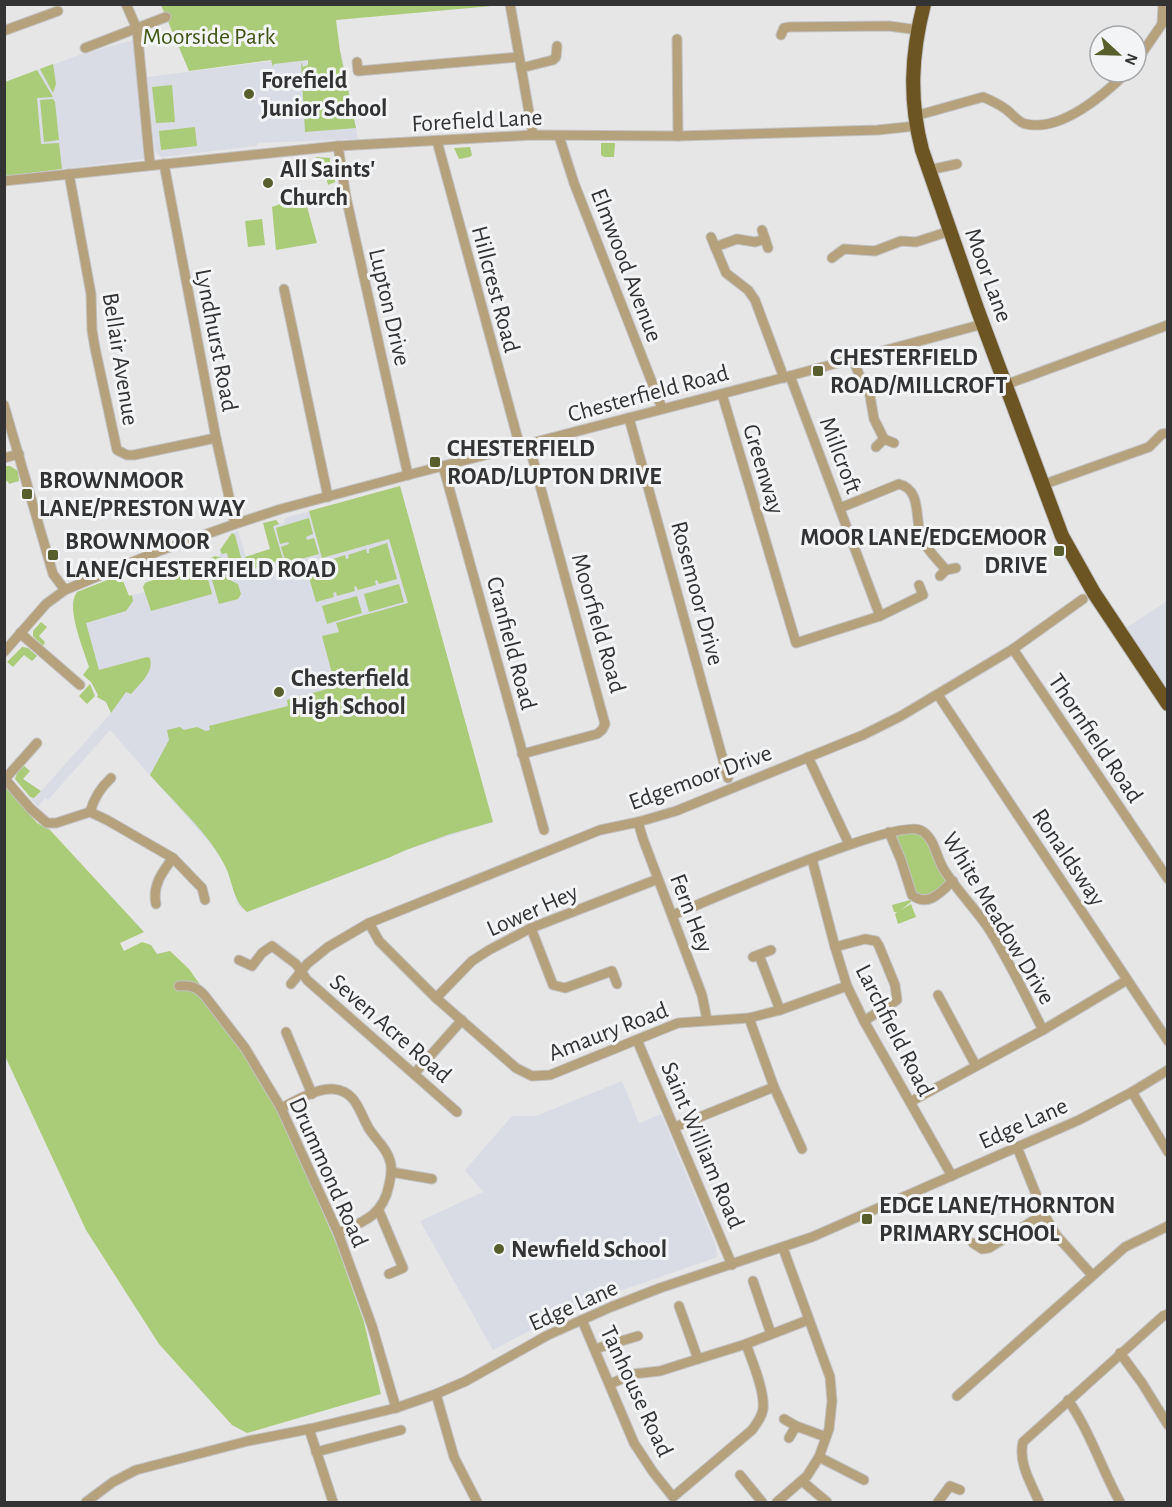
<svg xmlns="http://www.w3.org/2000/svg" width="1172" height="1507" viewBox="0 0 1172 1507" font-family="'Alegreya Sans',sans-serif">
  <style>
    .built { fill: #d9dce4 }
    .green { fill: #aacb77 }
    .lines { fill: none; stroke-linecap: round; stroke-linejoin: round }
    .minor-casing { stroke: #c2c2c3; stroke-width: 11 }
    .highway-casing { stroke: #c2c2c3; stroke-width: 16 }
    .minor { stroke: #b5a17c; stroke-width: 9 }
    .highway { stroke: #6d5523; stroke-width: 14 }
    .poi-dot { fill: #585f2d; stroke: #f3f4f5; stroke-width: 2 }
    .labels { text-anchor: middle; stroke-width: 6; stroke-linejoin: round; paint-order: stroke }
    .park-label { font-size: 24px; fill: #3e5414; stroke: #f3f4f5 }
    .poi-label { font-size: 24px; font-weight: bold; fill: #333334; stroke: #f3f4f5; text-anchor: start }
    .street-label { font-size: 24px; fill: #333334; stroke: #f3f4f5 }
  </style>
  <rect width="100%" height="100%" fill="#e6e6e7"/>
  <!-- built -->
  <g class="built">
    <polygon points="133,40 144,159 5,176 5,82 82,54"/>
    <polygon points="341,52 358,139 258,143 257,146 162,157 155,152 147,77"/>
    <polygon points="400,486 493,822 406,850 388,858 247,912 238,905 226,866 209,842 110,730 48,800 45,798 38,807 30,797 35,798 111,713 90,667 80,637 72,603 77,592 115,577 123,581 129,596 144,592 145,583 201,562 206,564 209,559 219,556 224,543 232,533 238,531 246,557 270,549 263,523 276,520 279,524 284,523 285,518"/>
    <polygon points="1167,601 1167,692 1125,629"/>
    <polygon points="622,1081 639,1123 661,1114 716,1246 717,1256 715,1258 611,1294 552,1319 493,1350 420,1221 483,1192 465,1170 512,1116 536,1116"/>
  </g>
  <!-- green -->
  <g class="green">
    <polygon points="161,5 503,4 503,5 336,20 340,51 356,128 305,132 301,62 303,67 308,65 308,60 274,64 273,67 271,60 189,71"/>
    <polygon points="53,64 56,84 53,93 40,69"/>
    <polygon points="37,70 53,97 37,98 41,144 59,143 62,169 5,176 5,82"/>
    <polygon points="172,85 175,122 156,123 152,87"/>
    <polygon points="53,99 55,102 59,140 44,142 40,100"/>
    <polygon points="195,127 197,146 161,150 159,131"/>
    <polygon points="601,143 615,143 614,157 604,157 601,155"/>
    <polygon points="470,147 472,155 470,157 459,159 454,148"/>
    <polygon points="316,157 330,158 330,166 334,170 335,182 328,185 326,176 323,176 322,167 316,167"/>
    <polygon points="283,203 284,205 306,203 317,243 276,250 272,207"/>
    <polygon points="262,219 265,245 248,247 245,221"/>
    <polygon points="5,466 10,466 18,471 19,481 9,484 8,481 5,482"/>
    <path d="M400 486 493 822 450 834 406 850 388 858 247 912C233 901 233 882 225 866 212 837 172 800 150 775L169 740 167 730 180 727 184 730 197 727 206 731 210 730 209 726 288 706 287 700 331 688 334 681 322 636 339 632 336 623 408 603 389 539 322 558 309 511Z"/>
    <polygon points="309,518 313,534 306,537 307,540 314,538 319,554 286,563 281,547 289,544 288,542 280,544 276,528"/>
    <polygon points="276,520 279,524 273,526 283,559 249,570 245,557 270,549 263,523"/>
    <polygon points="232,533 235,535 243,565 234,568 230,566 227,553 222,554 220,550"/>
    <polygon points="387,543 397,579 379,584 377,580 375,581 376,585 358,590 356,586 354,587 355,591 337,596 336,592 333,593 334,597 316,602 306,567 324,562 325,565 328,564 327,561 345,555 346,559 349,558 348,555 366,549 367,553 369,553 369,549"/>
    <polygon points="215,556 222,558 226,578 238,584 241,594 238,599 219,604 207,563 209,559"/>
    <polygon points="201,562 204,564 212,594 151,611 143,587 145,583"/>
    <path d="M115 577 123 581 129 596 132 595 133 601 126 611 86 623 99 670 147 657 150 658C154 673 140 683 131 694L126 692 111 713 106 702 97 697 98 695 91 682 83 675 89 667C84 650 65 607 77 592Z"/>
    <polygon points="399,584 404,602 369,612 364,594"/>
    <polygon points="357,596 362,613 327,624 322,606"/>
    <polygon points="41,622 47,627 39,636 45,642 43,646 33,636 33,631"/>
    <polygon points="22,647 28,648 37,656 32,661 24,655 13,667 7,662"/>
    <polygon points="90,684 95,696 87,704 79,696"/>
    <polygon points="23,765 30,771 23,779 41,791 34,798 30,797 15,779 17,773"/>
    <polygon points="4,785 37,823 50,830 144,932 120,943 124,951 142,942 151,945 157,954 170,951 189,969 238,1039 282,1119 336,1243 364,1322 381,1394 247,1433 232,1425 159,1344 86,1230 5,1056"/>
    <polygon points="914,832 925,838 947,881 946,884 927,897 916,893 895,839 897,835"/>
    <polygon points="910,900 912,901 901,910 911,904 916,917 898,924 895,914 897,912 894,912 892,905"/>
  </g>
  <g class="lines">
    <!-- minor casing -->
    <g class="minor-casing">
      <g id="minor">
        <polyline points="126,4 137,29 150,165"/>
        <polyline points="510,4 533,135"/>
        <polyline points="6,30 58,11"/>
        <polyline points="781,35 784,28 790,27 889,26 918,30"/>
        <polyline points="677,39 678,136"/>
        <polyline points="85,48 166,17"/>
        <polyline points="357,62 358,71 519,57"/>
        <polyline points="1136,62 1162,24 1163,4"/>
        <polyline points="521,68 553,60 556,57 557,46"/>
        <path d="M915 116 983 97C990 100 997 103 1004 108 1011 112 1018 123 1026 124 1061 132 1104 95 1127 72"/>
        <polyline points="559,136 574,183 662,408"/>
        <polyline points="437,141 520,447"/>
        <polyline points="338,146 346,197 408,475"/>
        <polyline points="164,164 216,438 235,524"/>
        <polyline points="929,170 957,164"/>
        <polyline points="69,174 91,294 92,330 95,348 117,450 127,455 134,455 216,438"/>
        <polyline points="4,181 338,146 533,135 678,136 878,130 916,126"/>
        <polyline points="762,230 768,248"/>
        <polyline points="711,237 726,273 748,290 755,300 784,378"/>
        <polyline points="715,247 737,239 755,242 765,239"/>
        <polyline points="832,258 844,249 875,251 901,241 916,242 950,231"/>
        <polyline points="284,289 328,497"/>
        <polyline points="853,359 860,377 869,390 874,419 884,439"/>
        <polyline points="790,376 880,616"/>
        <polyline points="1005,385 1168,325"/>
        <polyline points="722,394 796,643 880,616 923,595 919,585"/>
        <polyline points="4,405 53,574 65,590"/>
        <polyline points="629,418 728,778"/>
        <polyline points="876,447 884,439 894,443"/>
        <polyline points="4,458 19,454"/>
        <polyline points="443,466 544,830"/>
        <polyline points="1042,485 1149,447 1162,434 1168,433"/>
        <path d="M840 508 899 484C923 490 914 522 922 539 927 550 938 560 946 570"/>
        <polyline points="940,576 946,570 956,568"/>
        <polyline points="20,633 80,685"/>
        <polyline points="1013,649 1168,879"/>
        <polyline points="4,652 46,604 65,590 159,551 235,524 281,509 408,475 767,382 983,324"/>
        <polyline points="938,695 1168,1041"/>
        <polyline points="522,754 597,734 602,730 605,724 529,445"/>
        <polyline points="808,757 849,844"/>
        <path d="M4 778 31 809 47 823H56L90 812 107 820 173 858C162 872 152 886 156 904"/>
        <polyline points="5,779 37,743"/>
        <path d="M90 812C94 798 100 788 111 778"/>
        <polyline points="638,822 643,839 702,995 707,1020"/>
        <path d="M889 832 901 860 912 895C928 908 941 892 953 881"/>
        <polyline points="173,858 202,888 205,900"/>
        <polyline points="812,859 835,947 847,986 864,1021 952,1176"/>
        <path d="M673 915C710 900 893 819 920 830 934 836 936 856 943 868 955 888 973 906 987 926 1008 958 1025 995 1043 1030"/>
        <polyline points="369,923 379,941 436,998 516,1068 532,1076 550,1075 678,1023 749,1018 780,1010 847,986"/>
        <polyline points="531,928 553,985 565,988 612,971 617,984"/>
        <polyline points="835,947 865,939 876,941 879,946 895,985 897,1000 864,1021"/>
        <polyline points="759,955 780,1010"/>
        <polyline points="753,957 771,950"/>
        <polyline points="239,960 252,966 262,953 272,946 296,964 307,980 457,1112"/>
        <polyline points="291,984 307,964 328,947 369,923 600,830 638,822 676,811 863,735 901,716 1013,649 1083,599"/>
        <path d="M179 986C191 985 197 987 205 996L245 1048 281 1108 338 1233 372 1326 396 1408"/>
        <polyline points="938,995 976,1066"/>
        <polyline points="436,998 472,961 489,950 531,928 658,879"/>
        <polyline points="749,1018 774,1087 802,1149"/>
        <polyline points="286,1032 312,1094"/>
        <polyline points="637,1040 732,1265"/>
        <polyline points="414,1074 462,1020"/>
        <polyline points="1132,1092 1168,1152"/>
        <polyline points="910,1102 1043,1030 1127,980"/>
        <path d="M281 1108C296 1101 316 1088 333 1089 356 1091 359 1111 368 1127 374 1138 385 1146 389 1158 393 1167 391 1176 389 1185 383 1216 363 1222 338 1233"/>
        <polyline points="675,1127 774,1087"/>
        <polyline points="1017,1147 1044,1214 1056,1235 1092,1275"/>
        <polyline points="391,1172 432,1179"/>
        <polyline points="379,1211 403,1268 389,1274"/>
        <polyline points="973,1243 982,1249 989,1248 1044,1214"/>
        <polyline points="753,1281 771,1334"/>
        <polyline points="679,1306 698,1359"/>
        <path d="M582 1320 634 1443 653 1472 673 1497 752 1430C757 1423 762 1417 763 1409 765 1391 752 1361 746 1344"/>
        <polyline points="595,1349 638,1336"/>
        <polyline points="1120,1353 1142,1383 1168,1425"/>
        <polyline points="610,1384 633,1374 660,1371 698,1359 746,1344 808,1320"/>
        <polyline points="436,1394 454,1457 477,1502"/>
        <polyline points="957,1396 1125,1247 1168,1226"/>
        <path d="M1068 1400C1091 1433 1101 1468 1120 1502"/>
        <polyline points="784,1419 796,1426 826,1437"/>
        <polyline points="309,1429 333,1502"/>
        <polyline points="789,1438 796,1426"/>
        <polyline points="316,1452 401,1430"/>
        <polyline points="819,1457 864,1480"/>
        <polyline points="740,1475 762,1502"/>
        <polyline points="802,1481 827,1502"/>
        <polyline points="86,1502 113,1482 136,1470 248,1441 309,1429 396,1408 436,1394 466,1381 548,1335 611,1307 660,1288 812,1237 1079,1120 1132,1092 1168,1070"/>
        <polyline points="777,1502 807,1476 819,1457 829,1429 832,1401 830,1377 783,1248"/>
        <polyline points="938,1502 950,1486 960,1490"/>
        <path d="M1039 1502C1031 1483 1018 1463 1023 1442L1163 1316 1168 1314"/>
      </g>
    </g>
    <!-- highway casing -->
    <g class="highway-casing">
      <path id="highway" d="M924 4C911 55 909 100 922 150L978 311 1062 536 1094 593 1168 704"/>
    </g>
    <!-- minor -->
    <use href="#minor" class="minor"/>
    <!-- highway -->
    <use href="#highway" class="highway"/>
  </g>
  <!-- markers -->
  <g class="poi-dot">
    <circle cx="249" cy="94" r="6"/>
    <circle cx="268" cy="183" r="6"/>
    <rect x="812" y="365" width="12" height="12" rx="3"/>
    <rect x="429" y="456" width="12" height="12" rx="3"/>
    <rect x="21" y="488" width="12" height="12" rx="3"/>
    <rect x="1053" y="545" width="12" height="12" rx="3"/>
    <rect x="47" y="549" width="12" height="12" rx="3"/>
    <circle cx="279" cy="692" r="6"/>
    <rect x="861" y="1213" width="12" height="12" rx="3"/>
    <circle cx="499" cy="1249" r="6"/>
  </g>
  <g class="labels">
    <!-- park labels -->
    <g class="park-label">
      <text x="209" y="44">Moorside Park</text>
    </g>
    <!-- poi labels -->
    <g class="poi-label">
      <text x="261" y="88">Forefield<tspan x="261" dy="28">Junior School</tspan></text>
      <text x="280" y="177">All Saints'<tspan x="280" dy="28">Church</tspan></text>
      <text x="830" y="365">CHESTERFIELD<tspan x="830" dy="28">ROAD/MILLCROFT</tspan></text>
      <text x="447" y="456">CHESTERFIELD<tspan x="447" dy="28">ROAD/LUPTON DRIVE</tspan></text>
      <text x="39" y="488">BROWNMOOR<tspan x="39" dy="28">LANE/PRESTON WAY</tspan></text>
      <text x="1047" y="545" text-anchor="end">MOOR LANE/EDGEMOOR<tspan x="1047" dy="28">DRIVE</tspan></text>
      <text x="65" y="549">BROWNMOOR<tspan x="65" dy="28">LANE/CHESTERFIELD ROAD</tspan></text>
      <text x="291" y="686">Chesterfield<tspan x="291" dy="28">High School</tspan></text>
      <text x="879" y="1213">EDGE LANE/THORNTON<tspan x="879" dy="28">PRIMARY SCHOOL</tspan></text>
      <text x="511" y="1257">Newfield School</text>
    </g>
    <!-- street labels -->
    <g class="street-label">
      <text transform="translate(477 120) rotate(-3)" y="8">Forefield Lane</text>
      <text transform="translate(627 265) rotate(69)" y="8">Elmwood Avenue</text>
      <text transform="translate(989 275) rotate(70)" y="8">Moor Lane</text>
      <text transform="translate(496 289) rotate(75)" y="8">Hillcrest Road</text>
      <text transform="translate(390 307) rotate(77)" y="8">Lupton Drive</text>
      <text transform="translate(217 340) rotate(79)" y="8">Lyndhurst Road</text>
      <text transform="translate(121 359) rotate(81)" y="8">Bellair Avenue</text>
      <text transform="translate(648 393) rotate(-15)" y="8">Chesterfield Road</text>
      <text transform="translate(841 455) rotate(69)" y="8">Millcroft</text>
      <text transform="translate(764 469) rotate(73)" y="8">Greenway</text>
      <text transform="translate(698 593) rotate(75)" y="8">Rosemoor Drive</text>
      <text transform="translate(599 623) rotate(74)" y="8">Moorfield Road</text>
      <text transform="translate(512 643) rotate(75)" y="8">Cranfield Road</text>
      <text transform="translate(1096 738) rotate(56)" y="8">Thornfield Road</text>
      <text transform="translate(700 777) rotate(-20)" y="8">Edgemoor Drive</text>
      <text transform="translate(1069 857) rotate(56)" y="8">Ronaldsway</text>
      <text transform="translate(532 910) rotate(-24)" y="8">Lower Hey</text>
      <text transform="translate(692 913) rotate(69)" y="8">Fern Hey</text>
      <text transform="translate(999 918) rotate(59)" y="8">White Meadow Drive</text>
      <text transform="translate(391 1028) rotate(41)" y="8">Seven Acre Road</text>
      <text transform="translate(895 1030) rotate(63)" y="8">Larchfield Road</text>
      <text transform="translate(608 1031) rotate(-21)" y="8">Amaury Road</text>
      <text transform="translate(1023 1123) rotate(-24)" y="8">Edge Lane</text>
      <text transform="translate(703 1145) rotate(67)" y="8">Saint William Road</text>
      <text transform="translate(329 1172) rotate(66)" y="8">Drummond Road</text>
      <text transform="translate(573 1305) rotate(-24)" y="8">Edge Lane</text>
      <text transform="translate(637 1391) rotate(65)" y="8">Tanhouse Road</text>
    </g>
  </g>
  <!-- border -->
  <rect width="1172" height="1507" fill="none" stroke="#333334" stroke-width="12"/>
  <!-- north arrow -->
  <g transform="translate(1118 54) rotate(112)"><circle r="28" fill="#f3f4f5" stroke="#a6a7a8" stroke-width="1.5"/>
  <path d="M0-4.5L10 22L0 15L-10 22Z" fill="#585f2d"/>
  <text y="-9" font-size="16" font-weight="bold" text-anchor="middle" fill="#333334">N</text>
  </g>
</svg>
